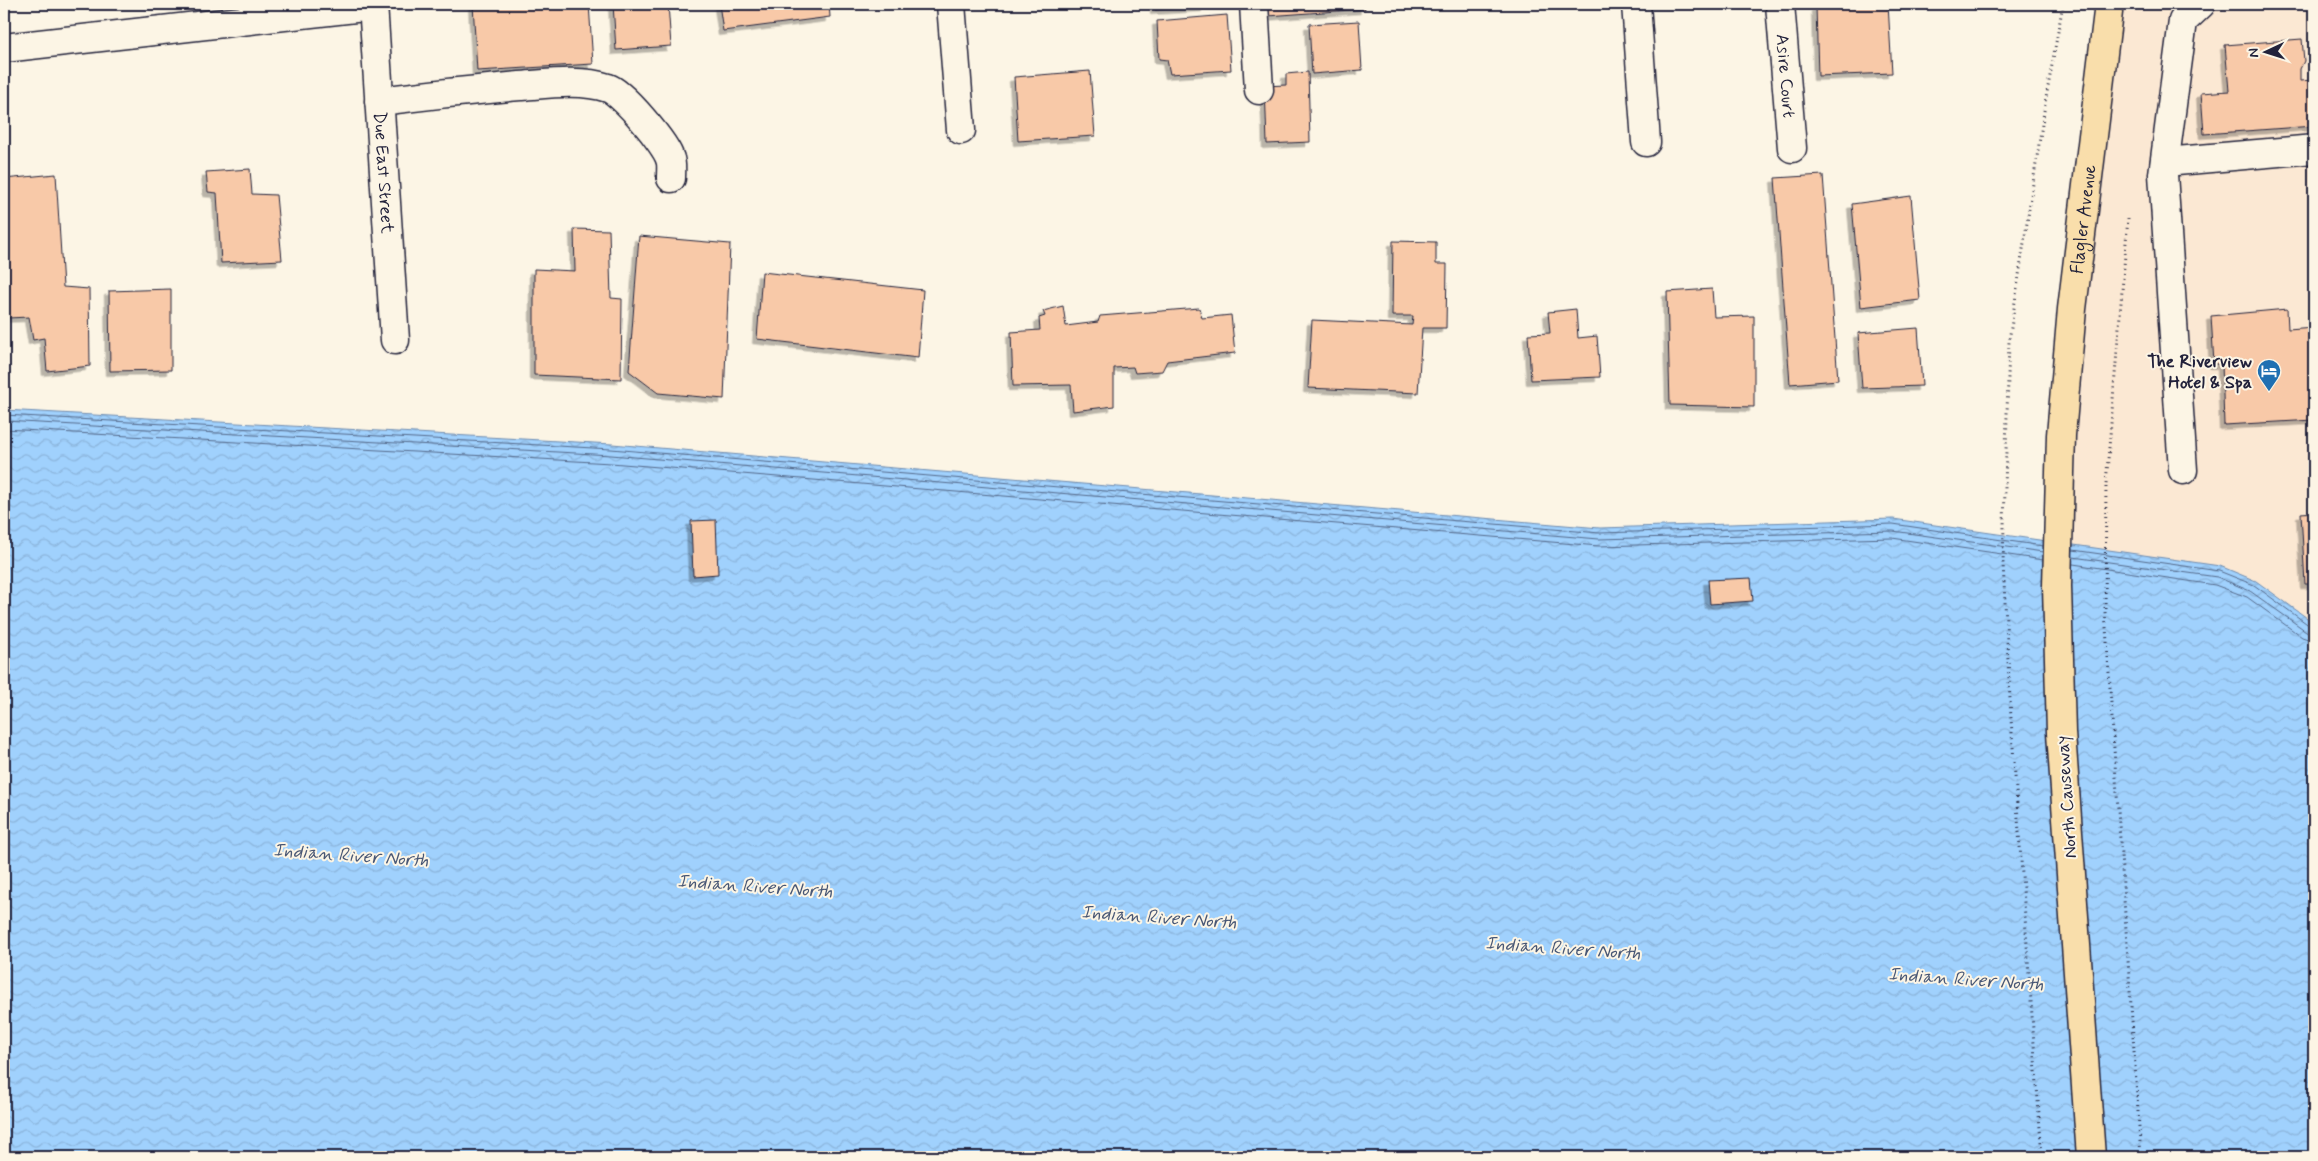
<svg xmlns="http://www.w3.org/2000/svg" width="2318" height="1161" viewBox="0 0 2318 1161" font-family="Mynerve,sans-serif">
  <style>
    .built { fill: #fbe8d3 }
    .water { fill: url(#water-waves); stroke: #6e8baf }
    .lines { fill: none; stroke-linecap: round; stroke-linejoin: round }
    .shore { stroke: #546889; stroke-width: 1 }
    .building { fill: #f8c9a8; stroke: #22223b; filter: url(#shadow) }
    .minor-casing { stroke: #22223b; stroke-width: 31 }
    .major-casing { stroke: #22223b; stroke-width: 31 }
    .path { stroke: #22223b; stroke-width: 3; stroke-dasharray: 1 4; stroke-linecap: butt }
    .minor { stroke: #fcf5e5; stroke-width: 28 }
    .major { stroke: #f9deab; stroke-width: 28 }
    .labels { text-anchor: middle; stroke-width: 4; stroke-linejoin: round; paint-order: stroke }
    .street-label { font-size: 18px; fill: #22223b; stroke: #fcf5e5 }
    .poi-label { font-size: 18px; font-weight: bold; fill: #22223b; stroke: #fcf5e5; text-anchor: end }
    .water-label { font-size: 19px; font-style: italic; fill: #485775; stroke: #fcf5e5 }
  </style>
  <defs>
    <pattern id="water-waves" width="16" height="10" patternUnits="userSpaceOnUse" patternTransform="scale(1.25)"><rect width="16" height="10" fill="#a0d1fd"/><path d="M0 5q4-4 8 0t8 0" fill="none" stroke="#8ab3da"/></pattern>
    <filter id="shadow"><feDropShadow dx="-4.5" dy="4.5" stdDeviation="0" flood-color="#0004"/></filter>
  </defs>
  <rect width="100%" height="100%" fill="#fcf5e5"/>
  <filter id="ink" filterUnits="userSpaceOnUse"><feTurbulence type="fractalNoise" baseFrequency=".02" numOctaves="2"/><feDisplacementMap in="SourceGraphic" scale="10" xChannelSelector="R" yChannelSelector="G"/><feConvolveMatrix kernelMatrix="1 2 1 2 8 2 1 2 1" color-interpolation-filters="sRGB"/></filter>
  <g filter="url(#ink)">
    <!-- built -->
    <polygon class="built" points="2109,4 2314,4 2314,623 2256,581 2056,543"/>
    <!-- water -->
    <polygon class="water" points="4,410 612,444 1600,528 1893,519 2220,566 2256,581 2314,623 2314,1157 4,1157"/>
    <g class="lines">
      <!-- shore -->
      <g class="shore">
        <polyline points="4,415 611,449 1600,533 1893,524 2043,546"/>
        <polyline points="4,421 611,455 1599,539 1893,531 2043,552"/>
        <polyline points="4,429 611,463 1599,546 1892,538 2043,560"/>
        <polyline points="2073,550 2219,571 2254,585 2310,626 2314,627"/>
        <polyline points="2073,557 2217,577 2250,591 2306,631 2314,633"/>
        <polyline points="2073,564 2215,585 2247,597 2302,637 2314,641"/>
      </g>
    </g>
    <!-- building -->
    <g class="building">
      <polygon points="473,4 589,4 593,64 477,71"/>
      <polygon points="613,4 668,4 671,46 616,50"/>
      <polygon points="719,4 829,4 830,17 723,31"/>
      <polygon points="1155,4 1206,4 1206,7 1155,10"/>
      <polygon points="1267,4 1364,4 1365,9 1268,16"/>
      <polygon points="1888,4 1892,73 1818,76 1816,7"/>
      <polygon points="1227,15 1231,70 1170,74 1167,60 1159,59 1157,21"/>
      <polygon points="1359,21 1362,70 1312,74 1309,24"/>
      <polygon points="2302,39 2304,61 2300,69 2300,81 2313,80 2314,126 2204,134 2201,93 2229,91 2225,45"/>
      <polygon points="1090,71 1095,136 1018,141 1014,77"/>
      <polygon points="1308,72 1310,142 1267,144 1265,86 1286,85 1286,74"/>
      <polygon points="250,169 252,194 276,195 282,260 221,263 217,193 208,192 206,172"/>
      <polygon points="56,174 63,287 89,289 90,366 47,371 44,338 33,340 29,317 8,318 4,231 4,179"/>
      <polygon points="1823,175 1838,380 1790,384 1775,178"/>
      <polygon points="1911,196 1920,300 1861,307 1852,204"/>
      <polygon points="574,229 609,230 611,298 622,299 621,379 534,375 534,269 575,271"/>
      <polygon points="639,236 730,244 724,399 658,393 629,371"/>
      <polygon points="1393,241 1436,242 1436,264 1447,264 1446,328 1422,328 1418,393 1308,388 1312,320 1412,325 1413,316 1392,316"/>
      <polygon points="762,272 923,290 918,358 757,339"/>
      <polygon points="171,289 171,370 110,371 109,291"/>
      <polygon points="1712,289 1714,317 1754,316 1754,407 1670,405 1667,292"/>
      <polygon points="1063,306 1066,326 1098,322 1100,316 1199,308 1202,318 1231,315 1235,353 1167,361 1162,371 1135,373 1133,367 1114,368 1114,406 1073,411 1071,385 1013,386 1011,332 1040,330 1039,318 1045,316 1043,311"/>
      <polygon points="1576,309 1578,338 1597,336 1600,377 1531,380 1528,334 1550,333 1548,312"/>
      <polygon points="2287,309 2288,329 2314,327 2314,420 2224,425 2222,364 2214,364 2211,316"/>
      <polygon points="1918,328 1922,386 1862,388 1858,333"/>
      <polygon points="2314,512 2314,584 2305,584 2301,513"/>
      <polygon points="716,520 718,574 693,576 691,521"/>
      <polygon points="1751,578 1753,601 1710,604 1708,580"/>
    </g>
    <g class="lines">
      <!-- minor casing -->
      <g class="minor-casing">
        <g id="minor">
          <path id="s1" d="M373 4 395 340"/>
          <polyline points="951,4 961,130"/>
          <polyline points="1254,4 1259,90"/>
          <polyline points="1636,4 1646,142"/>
          <path id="s2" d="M1780 4 1792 148"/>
          <polyline points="4,48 373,6"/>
          <path d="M379 101C426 95 473 90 520 86 547 84 581 79 608 88 622 92 666 144 670 159 672 164 671 172 671 178"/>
          <polyline points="2165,162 2314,149"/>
          <polyline points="2183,470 2163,174 2183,21 2201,4"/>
        </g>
      </g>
      <!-- major casing -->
      <g class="major-casing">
        <g id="major">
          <path id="s3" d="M2091 1157 2061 733 2057 586 2061 435 2072 309 2109 4"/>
        </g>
      </g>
      <!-- path -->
      <g class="path">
        <polyline points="2128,218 2106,484 2105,612 2141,1157"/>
        <polyline points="2042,1157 2011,719 2003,563 2009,341 2046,98 2063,4"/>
      </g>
      <!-- minor -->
      <use href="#minor" class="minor"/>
      <!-- major -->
      <use href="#major" class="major"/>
    </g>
  </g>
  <!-- icons -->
  <defs>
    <g id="hotel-pin" transform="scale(1.25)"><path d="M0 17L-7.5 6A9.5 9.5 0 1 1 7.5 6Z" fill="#1f6fb2" stroke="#fcf5e5"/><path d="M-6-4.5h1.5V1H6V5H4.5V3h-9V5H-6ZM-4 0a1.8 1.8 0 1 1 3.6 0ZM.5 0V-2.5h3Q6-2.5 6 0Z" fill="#fff"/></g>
  </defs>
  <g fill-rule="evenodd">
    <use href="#hotel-pin" x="2269" y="371"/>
  </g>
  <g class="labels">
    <!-- street labels -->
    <g class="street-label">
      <text dy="6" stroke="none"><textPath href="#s2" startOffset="72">Asire Court</textPath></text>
      <text dy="6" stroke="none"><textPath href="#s1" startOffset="169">Due East Street</textPath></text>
      <text dy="6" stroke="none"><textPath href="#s3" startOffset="940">Flagler Avenue</textPath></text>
      <text transform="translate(2066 797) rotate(-94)" y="6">North Causeway</text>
    </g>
    <!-- poi labels -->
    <g class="poi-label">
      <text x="2252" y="367">The Riverview<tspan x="2252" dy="21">Hotel &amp; Spa</tspan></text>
    </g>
    <!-- water labels -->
    <g class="water-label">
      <text transform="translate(351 854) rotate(4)" y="7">Indian River North</text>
      <text transform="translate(755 885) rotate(4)" y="7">Indian River North</text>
      <text transform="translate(1159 916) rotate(4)" y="7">Indian River North</text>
      <text transform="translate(1563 947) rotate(4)" y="7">Indian River North</text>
      <text transform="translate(1966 978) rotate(4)" y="7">Indian River North</text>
    </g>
  </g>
  <!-- margin -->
  <rect width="2318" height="1161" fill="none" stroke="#fcf5e5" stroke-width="20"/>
  <rect x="10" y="10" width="2298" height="1141" fill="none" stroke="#22223b" stroke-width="2" filter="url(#ink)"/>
  <!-- north arrow -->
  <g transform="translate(2266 52) rotate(266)" stroke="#fcf5e5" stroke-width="4" paint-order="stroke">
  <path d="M0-4L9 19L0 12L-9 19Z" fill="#22223b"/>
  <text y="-8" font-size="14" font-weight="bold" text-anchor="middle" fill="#22223b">N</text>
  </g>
</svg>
